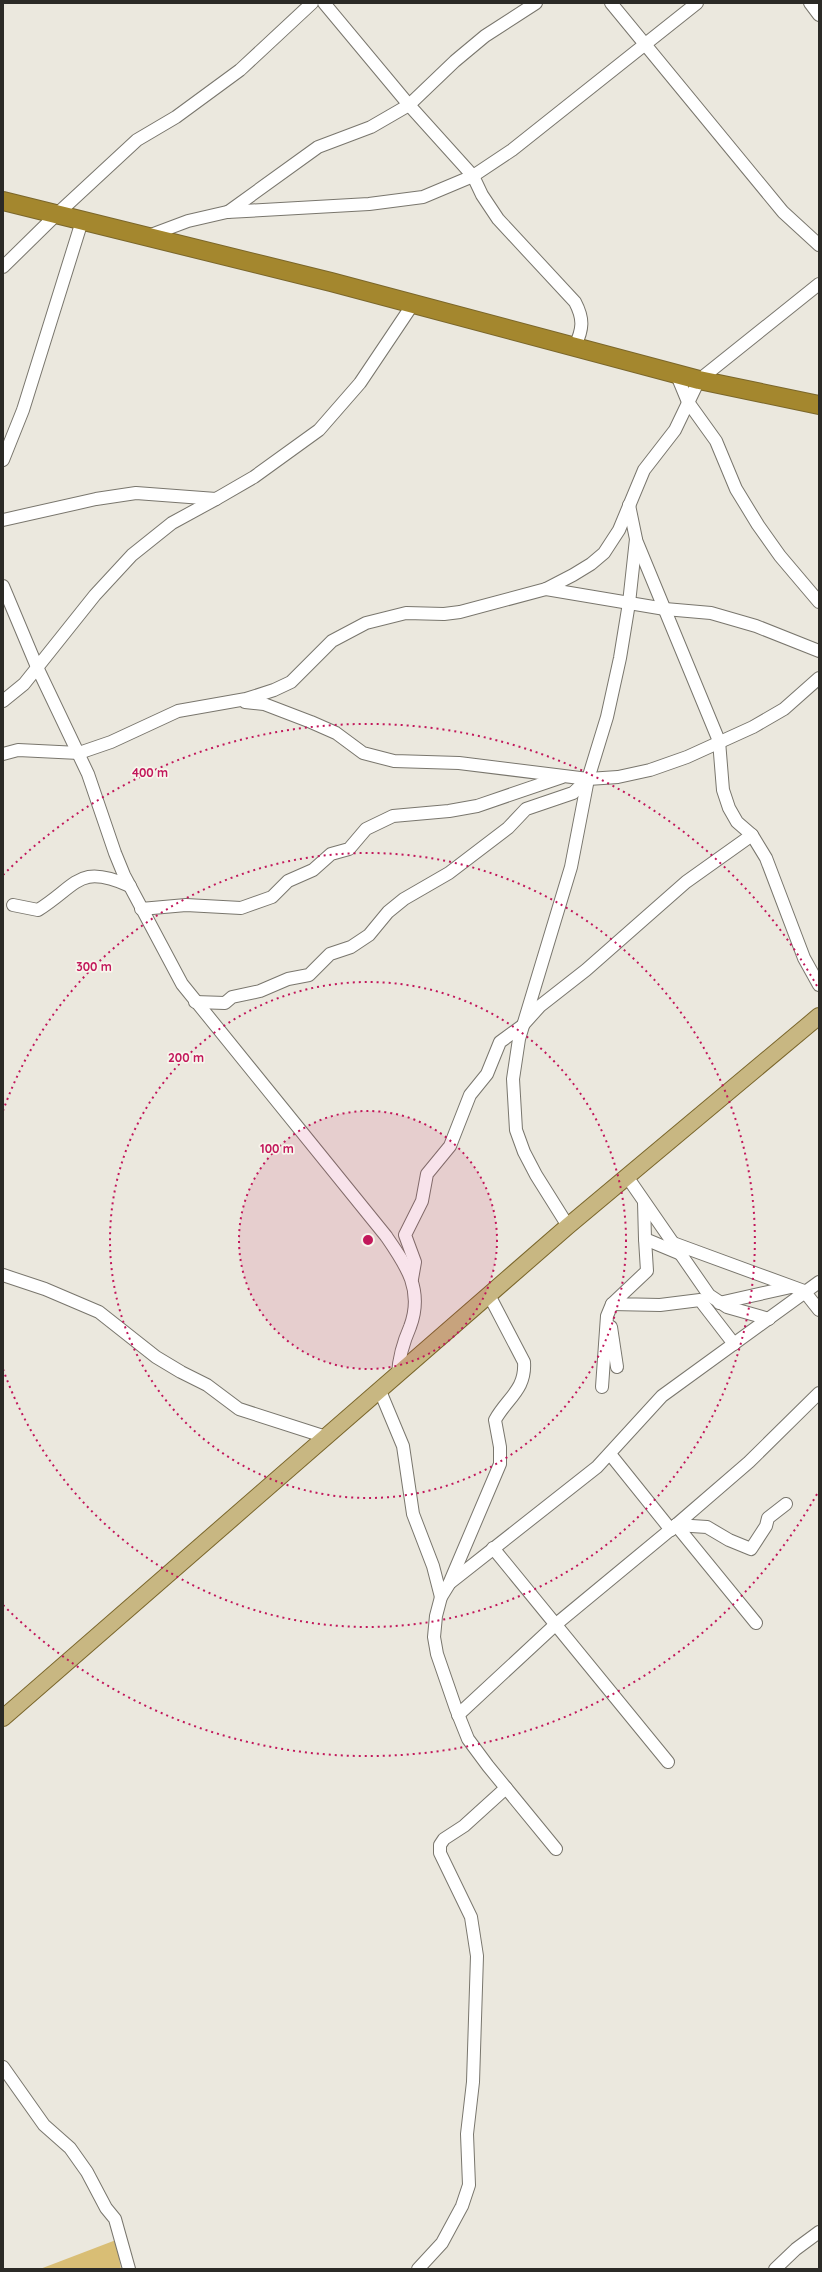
<svg xmlns="http://www.w3.org/2000/svg" width="822" height="2272" viewBox="0 0 822 2272" font-family="Quicksand,sans-serif">
  <style>
    .green { fill: #d9be75 }
    .lines { fill: none; stroke-linecap: round; stroke-linejoin: round }
    .minor-casing { stroke: #79766d; stroke-width: 14 }
    .major-casing { stroke: #7a662b; stroke-width: 18 }
    .highway-casing { stroke: #7a662b; stroke-width: 20 }
    .minor { stroke: #fff; stroke-width: 12 }
    .major { stroke: #c8b782; stroke-width: 16 }
    .highway { stroke: #a4872e; stroke-width: 18 }
    .ring { fill: none; stroke: #c2185b; stroke-width: 2; stroke-dasharray: 2 4 }
    .centre { fill: #c2185b; stroke: #f8f5ec; stroke-width: 2 }
    .ring-label { font-size: 12px; text-anchor: middle; font-weight: bold; fill: #c2185b; stroke: #f8f5ec; stroke-width: 3.5; stroke-linejoin: round; paint-order: stroke }
  </style>
  <rect width="100%" height="100%" fill="#ebe8de"/>
  <!-- green -->
  <polygon class="green" points="116,2240 121,2269 40,2269"/>
  <g class="lines">
    <!-- minor casing -->
    <g class="minor-casing">
      <g id="minor">
        <path d="M324 3 409 105 473 176 482 195 498 219 575 302C584 319 583 329 575 346"/>
        <polyline points="611,3 783,212 819,245"/>
        <polyline points="810,3 819,15"/>
        <polyline points="228,212 318,147 371,127 409,105 455,61 485,36 536,3"/>
        <polyline points="148,236 188,221 227,212 369,204 423,197 473,176 512,150 697,3"/>
        <polyline points="3,267 56,215 137,140 176,117 240,70 312,3"/>
        <polyline points="676,373 688,402 716,441 736,489 758,525 780,556 819,602"/>
        <polyline points="3,460 23,410 82,221"/>
        <polyline points="3,520 96,499 136,493 216,499 254,477 319,430 360,383 413,304"/>
        <polyline points="636,540 719,741 723,790 729,808 737,822 752,835 766,858 804,958 819,985"/>
        <path d="M3 586 37 667 88 774 115 853 124 875 182 984 386 1236C406 1265 424 1290 410 1327 403 1343 399 1356 398 1374"/>
        <polyline points="546,589 665,609 711,613 756,626 819,651"/>
        <polyline points="3,701 24,684 95,595 132,555 172,523 216,499"/>
        <polyline points="245,702 264,704 311,722 336,733 363,753 394,761 459,763 588,779 618,777 650,770 687,757 753,727 784,709 819,678"/>
        <polyline points="3,754 18,750 79,753 111,742 178,711 246,699 274,690 291,682 332,641 366,623 406,613 444,614 460,612 546,589 573,575 591,564 604,553 619,530 644,470 675,430 699,380 819,284"/>
        <path d="M13 905 38 910C78 885 78 863 130 886"/>
        <polyline points="141,909 186,905 241,908 272,897 288,881 313,870 331,854 349,849 366,829 393,816 449,811 477,806 562,777"/>
        <polyline points="195,1002 225,1003 232,997 260,991 288,979 309,975 330,954 351,947 369,935 388,912 404,899 449,873 508,828 526,809 573,793 588,779"/>
        <polyline points="628,1178 709,1295 727,1307 769,1319"/>
        <polyline points="644,1202 645,1239 681,1254"/>
        <polyline points="568,1226 536,1175 524,1152 516,1130 513,1079 519,1039 571,867 588,779 607,717 620,658 629,603 636,539 629,505"/>
        <polyline points="645,1239 647,1271 612,1304 660,1305 700,1300 734,1344"/>
        <polyline points="673,1243 804,1291 819,1310"/>
        <polyline points="3,1275 45,1289 99,1312 156,1357 181,1372 207,1385 239,1409 326,1437"/>
        <polyline points="412,1279 415,1262 405,1235 422,1201 427,1174 450,1146 470,1095 487,1074 500,1042 522,1026 540,1006 586,970 686,882 752,835"/>
        <path d="M489 1295 524 1362C526 1390 507 1398 495 1420L500 1447V1464L449 1584 441 1597 436 1616 434 1637 437 1654 456 1709 468 1739 488 1766 556 1849"/>
        <polyline points="719,1303 791,1287"/>
        <polyline points="611,1327 617,1367"/>
        <polyline points="602,1387 607,1316 612,1304"/>
        <polyline points="380,1391 403,1446 413,1514 433,1566 441,1597"/>
        <polyline points="610,1454 671,1530"/>
        <polyline points="676,1525 707,1527 729,1540 751,1549 766,1526 768,1518 786,1504"/>
        <polyline points="676,1525 756,1623"/>
        <polyline points="493,1548 668,1762"/>
        <polyline points="451,1582 597,1467 662,1396 819,1282"/>
        <polyline points="458,1715 555,1625 676,1525 749,1462 819,1393"/>
        <polyline points="3,2067 44,2125 70,2148 87,2172 106,2208 115,2219 129,2269"/>
        <polyline points="418,2269 442,2243 462,2206 469,2185 467,2134 473,2082 477,1956 471,1917 440,1853 440,1845 444,1839 464,1826 506,1788"/>
        <polyline points="775,2269 796,2249 819,2232"/>
      </g>
    </g>
    <!-- major casing -->
    <g class="major-casing">
      <polyline id="major" points="3,1718 568,1226 819,1016"/>
    </g>
    <!-- highway casing -->
    <g class="highway-casing">
      <polyline id="highway" points="3,201 331,282 699,380 819,405"/>
    </g>
    <!-- minor -->
    <use href="#minor" class="minor"/>
    <!-- major -->
    <use href="#major" class="major"/>
    <!-- highway -->
    <use href="#highway" class="highway"/>
  </g>
  <!-- distance rings -->
  <circle cx="368" cy="1240" r="129" fill="#c2185b" fill-opacity=".12"/>
  <g class="ring">
    <circle cx="368" cy="1240" r="129"/>
    <circle cx="368" cy="1240" r="258"/>
    <path d="M3 1111A387 387 0 1 1 3 1369"/>
    <path d="M817 1494A516 516 0 0 1 3 1605M3 875A516 516 0 0 1 817 986"/>
  </g>
  <circle cx="368" cy="1240" r="6" class="centre"/>
  <g class="ring-label">
    <text x="150" y="777">400 m</text>
    <text x="94" y="971">300 m</text>
    <text x="186" y="1062">200 m</text>
    <text x="277" y="1153">100 m</text>
  </g>
  <!-- border -->
  <rect width="822" height="2272" fill="none" stroke="#2b2a26" stroke-width="8"/>
</svg>
